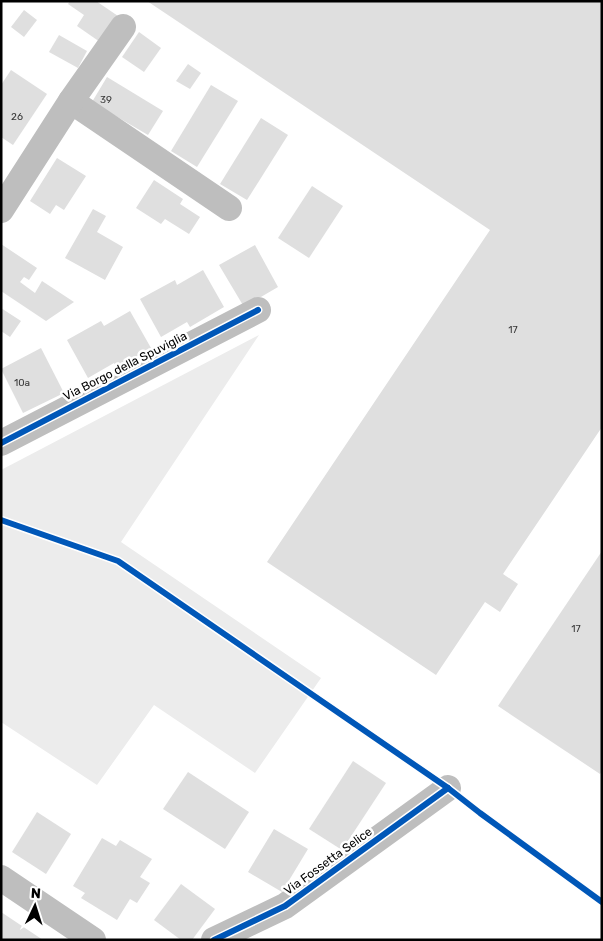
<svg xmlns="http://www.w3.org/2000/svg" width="603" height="941" viewBox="0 0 603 941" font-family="Rubik,sans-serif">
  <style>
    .green { fill: #ececec }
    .building { fill: #dfdfdf }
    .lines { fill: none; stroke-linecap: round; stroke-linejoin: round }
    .minor { stroke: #bebebe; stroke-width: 26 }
    .cycleway-casing { stroke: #fff; stroke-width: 9 }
    .cycleway { stroke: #0057b8; stroke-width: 6 }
    .labels { text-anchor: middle; stroke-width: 5; stroke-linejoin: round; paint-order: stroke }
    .number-label { font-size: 10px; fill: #383838 }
    .street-label { font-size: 12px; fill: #000; stroke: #fff }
  </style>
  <rect width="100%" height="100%" fill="#fff"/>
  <!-- green -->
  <polygon class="green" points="259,335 121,542 321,678 255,773 154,705 97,785 1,722 1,470"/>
  <!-- building -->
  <g class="building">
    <polygon points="70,1 96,1 118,16 100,42 77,26 84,15 68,4"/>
    <polygon points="147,1 602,1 602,427 503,574 518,584 500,612 485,602 436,675 267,562 490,230"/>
    <polygon points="24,10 37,20 24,37 11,27"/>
    <polygon points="139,32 161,48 144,72 122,57"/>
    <polygon points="59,35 87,51 78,68 49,52"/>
    <polygon points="188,64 201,73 190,89 176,81"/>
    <polygon points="11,70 47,94 13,145 1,137 1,85"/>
    <polygon points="107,77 163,111 148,135 92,102"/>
    <polygon points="211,85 238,101 197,167 171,151"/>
    <polygon points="261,118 288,135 247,200 220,184"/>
    <polygon points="57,158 86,176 64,210 56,205 50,214 30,201"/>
    <polygon points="154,180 183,199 180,204 200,217 189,234 165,219 161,224 136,208"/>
    <polygon points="312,186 343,206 309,258 278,238"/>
    <polygon points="93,209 106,216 97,232 123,247 105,280 65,258"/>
    <polygon points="1,244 37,268 29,280 24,277 20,282 35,293 42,281 74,302 46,321 1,291"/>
    <polygon points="255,245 278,287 244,307 219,265"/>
    <polygon points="203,270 224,307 190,327 187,322 161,337 140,299 175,280 177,285"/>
    <polygon points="1,308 21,321 10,337 1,331"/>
    <polygon points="130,311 151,348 117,368 114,363 88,378 67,340 101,321 104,326"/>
    <polygon points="41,348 64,393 23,413 1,369"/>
    <polygon points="602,551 602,771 600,774 498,706"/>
    <polygon points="353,761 386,783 342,850 309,829"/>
    <polygon points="188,772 249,812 225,849 163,809"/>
    <polygon points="37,812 71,834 46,874 12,852"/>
    <polygon points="274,829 308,849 282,892 248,872"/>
    <polygon points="102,838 116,846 120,840 152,859 140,877 150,883 137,903 130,899 117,920 81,898 85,893 73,886"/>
    <polygon points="181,884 215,909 192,940 181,940 154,920"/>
    <polygon points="1,912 43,940 1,940"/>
  </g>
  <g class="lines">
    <!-- minor -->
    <g class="minor">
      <polyline points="71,101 229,208"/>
      <polyline points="1,210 71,101 123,27"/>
      <polyline points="1,443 258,310"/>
      <polyline points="1,878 93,940"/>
      <polyline points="214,940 285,906 448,788"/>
    </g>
    <!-- cycleway casing -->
    <g class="cycleway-casing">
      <g id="cycleway">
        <polyline points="1,443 258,310"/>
        <polyline points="1,520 118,561 448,788 480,813 602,902"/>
        <polyline points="214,940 285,906 448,788"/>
      </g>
    </g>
    <!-- cycleway -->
    <use href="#cycleway" class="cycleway"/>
  </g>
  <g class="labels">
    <!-- number labels -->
    <g class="number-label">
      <text x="106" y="103">39</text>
      <text x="17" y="120">26</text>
      <text x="513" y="333">17</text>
      <text x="22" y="386">10a</text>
      <text x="576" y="632">17</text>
    </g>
    <!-- street labels -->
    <g class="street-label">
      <text transform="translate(125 366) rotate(-27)" y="4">Via Borgo della Spuviglia</text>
      <text transform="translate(328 861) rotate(-36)" y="4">Via Fossetta Selice</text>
    </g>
  </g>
  <!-- border -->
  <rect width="603" height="941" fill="none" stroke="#000000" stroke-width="5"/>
  <!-- north arrow -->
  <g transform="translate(35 906) rotate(4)" stroke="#ffffff" stroke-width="4" paint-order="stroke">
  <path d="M0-4L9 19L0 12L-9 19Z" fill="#000000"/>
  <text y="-8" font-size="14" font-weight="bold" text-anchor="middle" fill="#000000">N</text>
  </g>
</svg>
